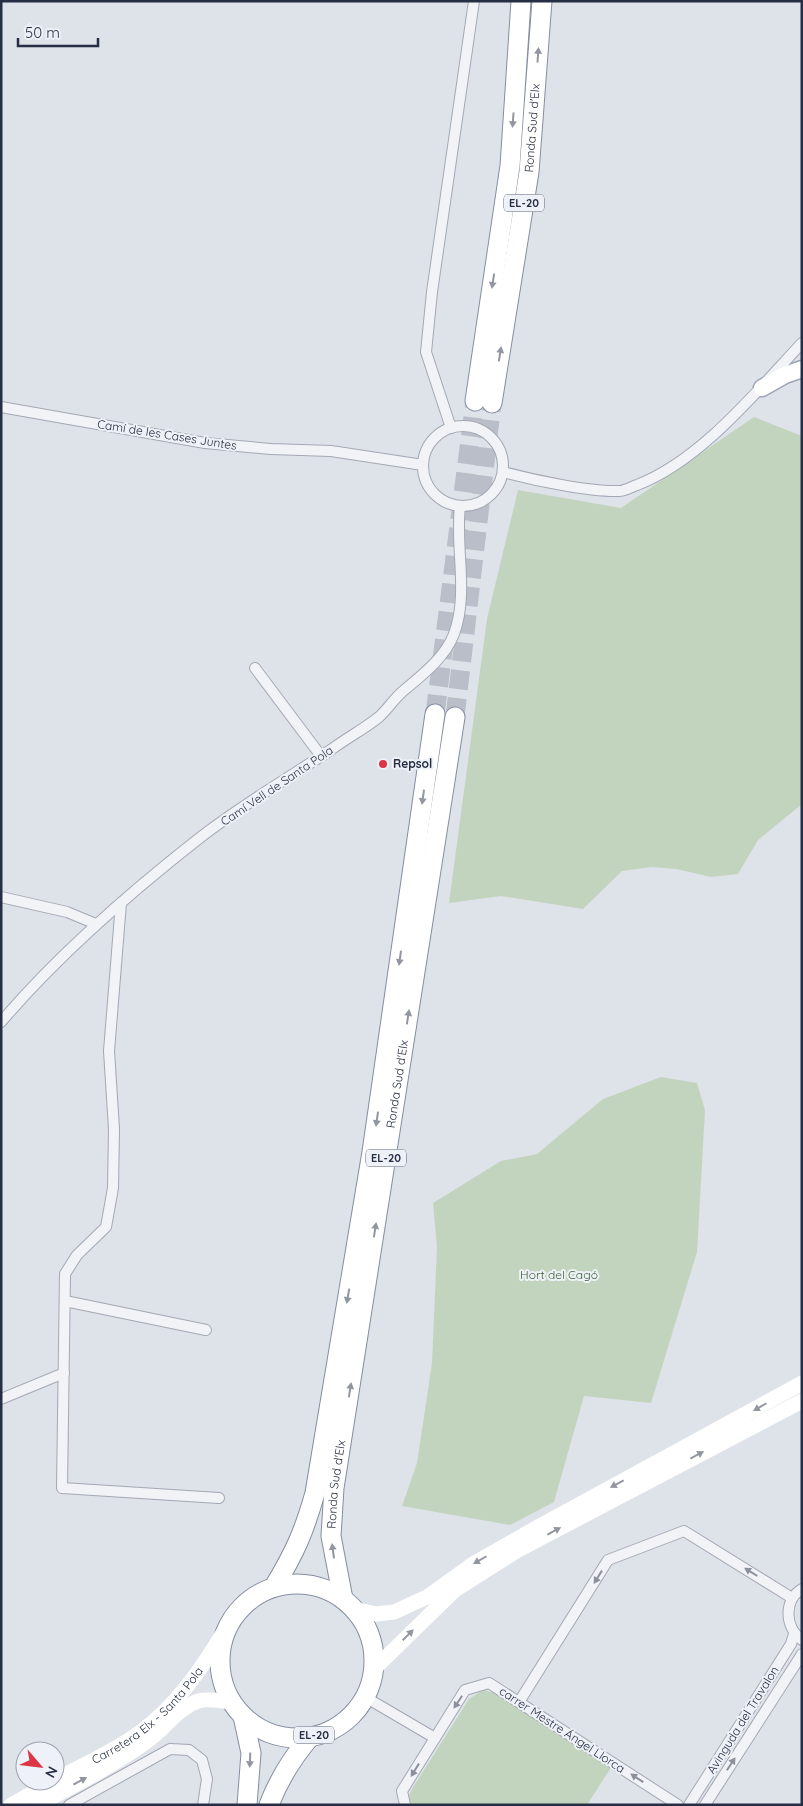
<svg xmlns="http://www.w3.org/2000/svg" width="803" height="1806" viewBox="0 0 803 1806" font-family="Quicksand,sans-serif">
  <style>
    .green { fill: #c3d4be }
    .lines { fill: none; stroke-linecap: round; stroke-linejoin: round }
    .highway-tunnel { stroke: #b9bec8; stroke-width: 19; stroke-dasharray: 19 9; stroke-linecap: butt }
    .street-casing { stroke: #a3a8b4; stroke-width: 12 }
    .primary-casing { stroke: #9ca5b6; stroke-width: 19 }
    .highway-casing { stroke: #848ea1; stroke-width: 21 }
    .street { stroke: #f1f3f7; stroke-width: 10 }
    .secondary { stroke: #fff; stroke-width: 15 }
    .primary { stroke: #fff; stroke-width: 16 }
    .highway { stroke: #fff; stroke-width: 19 }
    .oneway { fill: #9296a0 }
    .oneway2 { fill: #8b909c }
    .poi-dot { fill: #dc3546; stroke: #eef1f7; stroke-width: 2 }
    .labels { text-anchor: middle; stroke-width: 4; stroke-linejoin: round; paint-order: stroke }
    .shield { fill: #eef1f7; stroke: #616878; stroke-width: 1 }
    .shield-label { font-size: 11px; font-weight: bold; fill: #252e42 }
    .street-label { font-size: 12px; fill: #252e42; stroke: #eef1f7 }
    .poi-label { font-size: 12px; font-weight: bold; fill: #252e42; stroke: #eef1f7; text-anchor: start }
    .park-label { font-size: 12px; fill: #385f31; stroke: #eef1f7 }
  </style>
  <rect width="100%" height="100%" fill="#dee2e9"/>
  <!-- green -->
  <g class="green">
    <polygon points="754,417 802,436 802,804 758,840 738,874 711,877 676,869 651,867 622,871 583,909 501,896 449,903 487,619 518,490 621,508"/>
    <polygon points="661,1077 697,1083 705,1110 697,1252 651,1403 584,1396 554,1502 510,1525 402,1506 417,1463 432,1363 437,1247 433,1203 501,1161 537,1154 603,1099"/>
    <polygon points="483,1690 496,1693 612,1766 587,1805 411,1805 409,1796 412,1789 469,1699"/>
  </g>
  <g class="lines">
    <!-- highway-tunnel -->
    <g class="highway-tunnel">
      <polyline points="435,714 475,401"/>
      <polyline points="455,717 492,403"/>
    </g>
    <!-- street casing -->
    <g class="street-casing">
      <g id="street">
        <polyline points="1,407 205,443 271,449 331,451 423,465"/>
        <circle cx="463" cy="466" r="40"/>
        <polyline points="451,428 426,352 432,292 474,1"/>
        <path d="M503 472C533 480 589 492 619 491 625 491 631 487 637 485 700 461 756 392 802 343"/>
        <polyline points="255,668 321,756"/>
        <polyline points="1,897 67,912 96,924"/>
        <polyline points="121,903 109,1051 114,1129 113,1188 106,1227 77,1255 65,1274 62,1488 219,1498"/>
        <path d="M1 1022C59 954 127 895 197 840 240 806 287 779 332 749 347 738 364 729 379 717 387 710 393 700 402 692 421 676 445 658 454 634 469 593 455 548 460 506"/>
        <polyline points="65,1301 206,1330"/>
        <polyline points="1,1399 64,1373"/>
        <path d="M802 1589C783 1600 785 1628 802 1640"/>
        <polyline points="365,1697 435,1738"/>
        <polyline points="519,1702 608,1560 684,1531 792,1598"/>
        <polyline points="69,1805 170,1749 189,1750 202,1760 207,1779 203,1805"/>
        <polyline points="405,1805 402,1791 465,1690 489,1683 678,1805"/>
        <polyline points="689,1805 791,1644 794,1634"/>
        <polyline points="705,1805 802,1654"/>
      </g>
    </g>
    <!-- primary casing -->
    <g class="primary-casing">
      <polyline id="primary" points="762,388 785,375 802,369"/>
    </g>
    <!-- highway casing -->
    <g class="highway-casing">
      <g id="highway">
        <polyline points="475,401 510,166 521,1"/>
        <path id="s2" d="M492 403 529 172 542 1"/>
        <circle cx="297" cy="1661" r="77"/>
        <path d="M274 1587C295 1552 304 1532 315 1493L372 1152 435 714"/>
        <path id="s3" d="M343 1599 331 1536 334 1488 455 717"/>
        <polyline points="243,1716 251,1753 247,1805"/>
        <path d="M269 1805C279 1779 292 1758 310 1737"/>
      </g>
    </g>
    <!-- street -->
    <use href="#street" class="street"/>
    <!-- secondary -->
    <g class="secondary">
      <polyline points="354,1609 376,1614 394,1612 427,1597 473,1564 538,1527 802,1383"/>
      <polyline points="374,1669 455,1590 518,1550 802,1401"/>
      <path id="s1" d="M55 1780C82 1765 114 1752 139 1733 175 1707 201 1670 223 1633"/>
      <polyline points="11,1805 54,1781"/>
      <path d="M38 1805C76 1784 115 1765 150 1739 166 1727 178 1708 198 1701 209 1698 220 1701 232 1702"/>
    </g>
    <!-- primary -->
    <use href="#primary" class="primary"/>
    <!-- highway -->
    <use href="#highway" class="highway"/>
  </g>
  <!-- one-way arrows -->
  <defs><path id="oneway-solid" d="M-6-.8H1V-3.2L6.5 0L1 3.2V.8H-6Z" transform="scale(1.25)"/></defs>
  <g class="oneway">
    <use href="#oneway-solid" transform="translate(538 55) rotate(-86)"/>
    <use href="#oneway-solid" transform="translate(513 120) rotate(94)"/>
    <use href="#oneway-solid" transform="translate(493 281) rotate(99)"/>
    <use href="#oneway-solid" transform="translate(500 354) rotate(-81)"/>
    <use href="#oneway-solid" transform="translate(423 797) rotate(98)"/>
    <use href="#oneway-solid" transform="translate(400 958) rotate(98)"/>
    <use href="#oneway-solid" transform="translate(408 1017) rotate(-81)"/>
    <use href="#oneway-solid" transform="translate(377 1119) rotate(98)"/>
    <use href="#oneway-solid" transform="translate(375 1230) rotate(-81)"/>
    <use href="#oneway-solid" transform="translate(348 1296) rotate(100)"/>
    <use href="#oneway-solid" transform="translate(350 1390) rotate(-81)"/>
    <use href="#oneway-solid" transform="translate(760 1407) rotate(150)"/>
    <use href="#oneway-solid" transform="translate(697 1455) rotate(-28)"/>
    <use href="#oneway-solid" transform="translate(617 1484) rotate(152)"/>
    <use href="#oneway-solid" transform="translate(554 1531) rotate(-28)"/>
    <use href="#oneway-solid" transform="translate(333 1551) rotate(-98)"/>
    <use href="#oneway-solid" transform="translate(480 1560) rotate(150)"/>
    <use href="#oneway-solid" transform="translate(408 1635) rotate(-45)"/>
    <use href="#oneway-solid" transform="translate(250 1760) rotate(92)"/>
    <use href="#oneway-solid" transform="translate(80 1781) rotate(-29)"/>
  </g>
  <g class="oneway2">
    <use href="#oneway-solid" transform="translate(751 1572) rotate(-148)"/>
    <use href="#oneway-solid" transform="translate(598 1577) rotate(122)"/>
    <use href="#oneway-solid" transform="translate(458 1702) rotate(123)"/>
    <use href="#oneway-solid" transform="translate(731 1764) rotate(-57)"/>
    <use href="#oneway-solid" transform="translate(415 1770) rotate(122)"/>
    <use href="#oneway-solid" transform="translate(637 1778) rotate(-147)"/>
  </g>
  <!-- markers -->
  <circle class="poi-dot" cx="383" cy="764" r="5"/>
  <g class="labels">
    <!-- shield labels -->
    <g class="shield">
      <rect x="504" y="194.5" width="40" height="17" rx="4"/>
      <rect x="366" y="1149.5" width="40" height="17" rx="4"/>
      <rect x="294" y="1726.5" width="40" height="17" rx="4"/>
    </g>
    <g class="shield-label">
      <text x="524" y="207">EL-20</text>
      <text x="386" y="1162">EL-20</text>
      <text x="314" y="1739">EL-20</text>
    </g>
    <!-- street labels -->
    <g class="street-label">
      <text dy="4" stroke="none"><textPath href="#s2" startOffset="278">Ronda Sud d'Elx</textPath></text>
      <text transform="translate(167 435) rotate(9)" y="4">Camí de les Cases Juntes</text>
      <text transform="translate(277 786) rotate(-34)" y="4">Camí Vell de Santa Pola</text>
      <text dy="4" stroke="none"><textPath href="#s3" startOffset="521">Ronda Sud d'Elx</textPath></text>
      <text dy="4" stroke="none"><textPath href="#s3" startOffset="116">Ronda Sud d'Elx</textPath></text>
      <text dy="4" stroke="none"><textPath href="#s1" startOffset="114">Carretera Elx - Santa Pola</textPath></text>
      <text transform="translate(743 1720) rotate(-58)" y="4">Avinguda del Travalon</text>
      <text transform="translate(562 1730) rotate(33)" y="4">carrer Mestre Ángel Llorca</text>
    </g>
    <!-- poi labels -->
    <g class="poi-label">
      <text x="393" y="768">Repsol</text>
    </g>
    <!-- park labels -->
    <g class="park-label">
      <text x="559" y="1279">Hort del Cagó</text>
    </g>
  </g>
  <!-- border -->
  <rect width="803" height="1806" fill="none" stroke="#252e42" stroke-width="5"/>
  <!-- north arrow -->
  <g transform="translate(40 1766) rotate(118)"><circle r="24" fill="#eef1f7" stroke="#9ea3af"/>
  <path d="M0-4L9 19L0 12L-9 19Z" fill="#dc3546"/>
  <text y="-8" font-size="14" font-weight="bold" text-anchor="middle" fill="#252e42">N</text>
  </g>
  <!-- scale -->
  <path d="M18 38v8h80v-8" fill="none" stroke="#252e42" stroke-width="2.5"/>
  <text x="25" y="38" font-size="15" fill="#252e42" stroke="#eef1f7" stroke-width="4" paint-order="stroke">50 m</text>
</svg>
